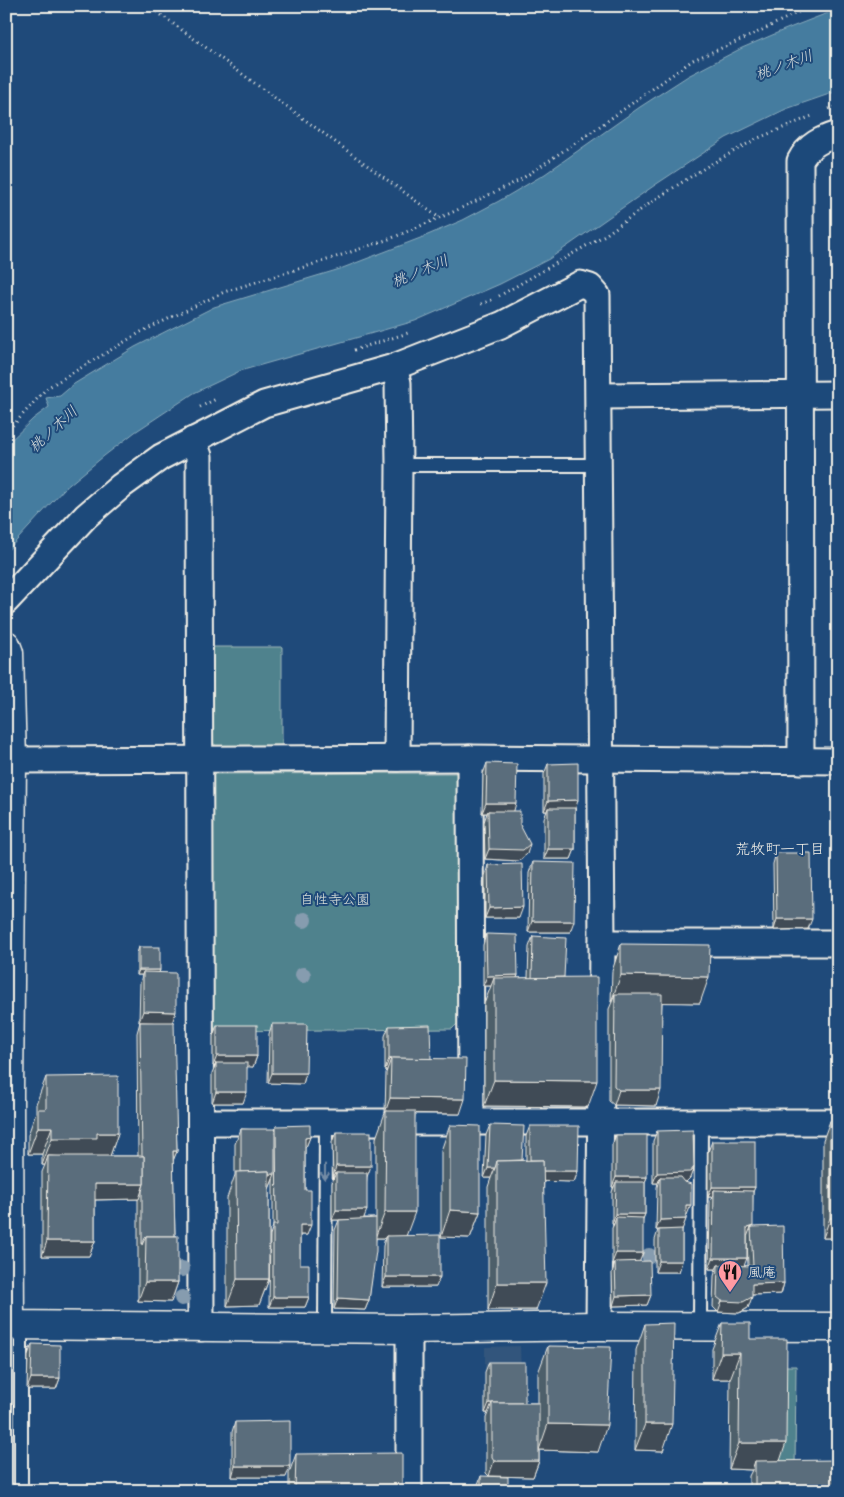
<svg xmlns="http://www.w3.org/2000/svg" width="844" height="1497" viewBox="0 0 844 1497" font-family="Sriracha,'Klee One',sans-serif">
  <style>
    .built { fill: #31547b }
    .green { fill: #50828d; stroke: #a2baba }
    .water { fill: #447c9f; stroke: #8aabbc }
    .lines { fill: none; stroke-linecap: round; stroke-linejoin: round }
    .lane-casing { stroke: #f4f1e8; stroke-width: 16 }
    .street-casing { stroke: #f4f1e8; stroke-width: 29 }
    .secondary-casing { stroke: #f4f1e8; stroke-width: 31 }
    .path { stroke: #f4f1e8; stroke-width: 3; stroke-dasharray: 1 4; stroke-linecap: butt }
    .lane { stroke: #1f4a7a; stroke-width: 12 }
    .street { stroke: #1f4a7a; stroke-width: 25 }
    .secondary { stroke: #1f4a7a; stroke-width: 28 }
    .tree { fill: #869caf }
    .wall { fill: #4d5e6b; stroke: #f4f1e8; fill-rule: evenodd }
    .shaded-wall { fill: #3f4c57; stroke: #f4f1e8 }
    .building { fill: #5a6d7c; stroke: #f4f1e8 }
    .oneway { stroke: #748da6 }
    .labels { text-anchor: middle; stroke-width: 4; stroke-linejoin: round; paint-order: stroke }
    .park-label { font-size: 14px; fill: #dbe0da; stroke: #1f4a7a }
    .poi-label { font-size: 14px; fill: #f4f1e8; stroke: #1f4a7a; text-anchor: start }
    .water-label { font-size: 15px; font-style: italic; fill: #dadfdd; stroke: #1f4a7a }
    .neighbourhood-label { font-size: 15px; fill: #f4f1e8; stroke: #1f4a7a }
  </style>
  <rect width="100%" height="100%" fill="#1f4a7a"/>
  <filter id="ink" filterUnits="userSpaceOnUse"><feTurbulence type="fractalNoise" baseFrequency=".02" numOctaves="2"/><feDisplacementMap in="SourceGraphic" scale="10" xChannelSelector="R" yChannelSelector="G"/><feConvolveMatrix kernelMatrix="1 2 1 2 8 2 1 2 1" color-interpolation-filters="sRGB"/></filter>
  <g filter="url(#ink)">
    <!-- built -->
    <polygon class="built" points="520,1346 521,1372 485,1372 485,1347"/>
    <!-- green -->
    <g class="green">
      <polygon points="210,647 282,647 282,749 222,751 209,739"/>
      <polygon points="458,773 458,1023 452,1029 212,1031 212,774"/>
      <polygon points="777,1366 796,1366 795,1470 777,1470"/>
    </g>
    <!-- water -->
    <polygon class="water" points="838,9 838,91 786,109 726,138 655,185 549,259 500,284 415,321 240,371 194,393 135,432 104,456 64,489 6,552 6,445 33,419 49,407 46,398 60,396 74,384 135,347 214,307 340,269 423,237 463,220 499,201 545,174 640,107 688,76 742,48 784,30"/>
    <g class="lines">
      <!-- lane casing -->
      <g class="lane-casing">
        <g id="lane">
          <polyline points="399,465 598,465"/>
          <polyline points="11,1326 21,1339 21,1491"/>
          <polyline points="325,1327 326,1123"/>
          <polyline points="700,1327 701,1122"/>
        </g>
      </g>
      <!-- street casing -->
      <g class="street-casing">
        <g id="street">
          <polyline points="394,367 398,383 399,465 397,758"/>
          <polyline points="599,396 838,394"/>
          <polyline points="193,440 199,456 201,1328"/>
          <polyline points="6,601 86,516 121,486 161,457 264,404 394,367 501,325 580,284 590,287 597,295 602,943 599,1326"/>
          <polyline points="470,758 471,1122"/>
          <polyline points="12,760 470,758 838,761"/>
          <path d="M801 761 800 161C808 145 822 139 838 134"/>
          <polyline points="602,943 838,943"/>
          <polyline points="202,1122 838,1122"/>
          <polyline points="409,1329 409,1491"/>
        </g>
      </g>
      <!-- secondary casing -->
      <g class="secondary-casing">
        <polyline id="secondary" points="6,645 9,653 12,760 9,1094 10,1325 409,1329 599,1326 838,1327"/>
      </g>
      <!-- path -->
      <g class="path">
        <polyline points="149,6 438,217"/>
        <polyline points="829,109 838,106"/>
        <polyline points="499,296 605,235 659,197 706,167 756,139 812,116"/>
        <polyline points="481,304 494,299"/>
        <polyline points="354,350 408,333"/>
        <polyline points="200,407 216,399"/>
        <polyline points="6,433 47,388 141,332 224,292 327,260 392,238 453,212 520,180 593,131 693,60 750,36 811,6"/>
      </g>
      <!-- lane -->
      <use href="#lane" class="lane"/>
      <!-- street -->
      <use href="#street" class="street"/>
      <!-- secondary -->
      <use href="#secondary" class="secondary"/>
    </g>
    <!-- trees -->
    <g class="tree">
      <circle cx="304" cy="920" r="8"/>
      <circle cx="303" cy="975" r="8"/>
      <circle cx="649" cy="1256" r="8"/>
      <circle cx="182" cy="1269" r="8"/>
      <circle cx="182" cy="1298" r="8"/>
    </g>
    <!-- wall -->
    <g class="wall">
      <polygon points="487,763 514,811 520,825 527,854 519,861 485,859 484,822 487,813 482,813 483,774"/>
      <polygon points="548,764 575,809 575,849 571,859 544,859 544,818 547,811 544,811 544,774"/>
      <polygon points="776,853 808,929 774,930 773,864"/>
      <polygon points="533,862 570,932 528,932 529,873"/>
      <polygon points="488,865 519,918 485,918 485,876"/>
      <polygon points="486,934 518,975 517,978 528,978 529,947 533,936 564,977 588,1107 484,1106 484,1004 491,986 483,986 483,945"/>
      <polygon points="621,944 700,1003 662,1002 656,1106 614,1105 609,1101 609,1009 612,1002 611,1002 612,971"/>
      <polygon points="139,947 159,973 172,1022 177,1151 173,1160 175,1236 178,1282 171,1302 138,1301 138,1199 95,1200 95,1241 89,1256 42,1256 42,1172 45,1165 42,1165 42,1154 28,1154 28,1135 36,1112 36,1104 46,1077 118,1133 110,1156 138,1156 137,1033 140,1022 149,1022 139,1022 140,983 142,975 137,975 137,953"/>
      <polygon points="272,1024 306,1073 303,1084 268,1083 269,1034"/>
      <polygon points="217,1025 257,1056 253,1067 247,1066 243,1103 212,1103 212,1073 215,1066 213,1066 213,1036"/>
      <polygon points="389,1026 431,1059 460,1114 415,1114 406,1236 436,1287 382,1287 383,1246 385,1238 376,1238 369,1300 365,1310 334,1309 335,1230 339,1220 332,1220 332,1183 334,1177 333,1177 332,1142 336,1132 367,1177 364,1218 376,1218 376,1138 385,1113 386,1073 387,1070 385,1070 385,1036"/>
      <polygon points="830,1121 838,1121 838,1238 823,1238 823,1140"/>
      <polygon points="450,1125 480,1212 470,1238 441,1237 441,1151"/>
      <polygon points="490,1125 522,1160 526,1160 526,1136 530,1126 578,1171 574,1182 544,1181 536,1310 488,1310 488,1187 491,1178 484,1178 486,1135"/>
      <polygon points="276,1126 310,1137 306,1147 305,1148 305,1190 307,1235 300,1235 300,1264 309,1297 305,1307 269,1307 270,1235 273,1226 273,1179 269,1189 269,1279 259,1305 227,1306 227,1198 235,1175 235,1144 241,1129 275,1131"/>
      <polygon points="657,1131 690,1178 686,1182 687,1215 686,1215 686,1219 682,1229 682,1261 679,1272 655,1272 655,1240 658,1230 656,1230 657,1187 658,1183 653,1183 653,1141"/>
      <polygon points="616,1135 647,1177 645,1182 645,1214 643,1219 639,1261 651,1295 647,1305 613,1306 612,1273 615,1263 612,1263 612,1228 614,1224 612,1224 612,1192 614,1187 612,1187 612,1145"/>
      <path d="M712 1141 755 1187 753 1191 752 1227 784 1283 781 1294 752 1295 748 1308 739 1313 718 1312 713 1307 714 1276 716 1269H709L710 1201 712 1197H708V1152ZM747 1237 748 1266H744Z"/>
      <polygon points="722,1323 750,1339 780,1460 838,1491 749,1491 749,1476 752,1470 729,1469 730,1379 712,1379 712,1349"/>
      <polygon points="645,1324 663,1451 635,1450 636,1350"/>
      <polygon points="32,1344 60,1378 56,1389 27,1389 28,1355"/>
      <polygon points="548,1346 598,1452 539,1450 539,1461 533,1477 489,1476 486,1473 486,1418 488,1413 485,1413 485,1372 489,1362 525,1403 538,1403 538,1373"/>
      <polygon points="235,1422 286,1477 232,1477 232,1432"/>
      <polygon points="296,1454 402,1491 289,1491 289,1473"/>
      <polygon points="481,1476 508,1491 477,1491 477,1487"/>
    </g>
    <!-- shaded-wall -->
    <g class="shaded-wall">
      <polygon points="578,800 575,811 548,808 547,811 544,811 548,801"/>
      <polygon points="486,803 516,803 513,814 488,811 487,813 482,813"/>
      <polygon points="530,844 527,854 519,861 485,859 489,849"/>
      <polygon points="548,849 575,849 571,859 544,859"/>
      <polygon points="523,907 519,918 485,918 489,908"/>
      <polygon points="777,919 812,919 808,929 774,930"/>
      <polygon points="532,921 574,921 570,932 528,932"/>
      <polygon points="139,970 160,970 158,975 143,972 142,975 137,975"/>
      <polygon points="518,975 514,985 494,978 491,986 483,986 487,976"/>
      <polygon points="621,975 709,977 700,1003 615,1002 615,994 612,1002 611,1002"/>
      <polygon points="143,1011 176,1012 172,1023 139,1022"/>
      <polygon points="217,1056 257,1056 253,1067 216,1066 216,1063 215,1066 213,1066"/>
      <polygon points="389,1059 391,1059 387,1070 385,1070"/>
      <polygon points="272,1073 306,1073 303,1084 268,1083"/>
      <polygon points="494,1080 597,1081 588,1107 484,1106"/>
      <polygon points="619,1090 661,1090 656,1106 614,1105"/>
      <polygon points="216,1092 247,1092 243,1103 212,1103"/>
      <polygon points="390,1098 465,1099 460,1114 386,1113 386,1111 385,1113"/>
      <polygon points="38,1127 52,1127 42,1154 28,1154"/>
      <polygon points="97,1133 118,1133 109,1159 48,1156 45,1165 42,1165 52,1138"/>
      <polygon points="310,1137 306,1147 301,1149 305,1138"/>
      <polygon points="173,1151 177,1151 173,1161"/>
      <polygon points="336,1166 371,1166 367,1177 336,1173 334,1177 333,1177"/>
      <polygon points="694,1167 690,1178 686,1182 660,1177 658,1183 653,1183 657,1173"/>
      <polygon points="488,1168 495,1168 491,1178 484,1178"/>
      <polygon points="529,1171 578,1171 574,1182 526,1181"/>
      <polygon points="241,1174 275,1174 269,1189"/>
      <polygon points="616,1177 647,1177 643,1187 616,1182 614,1187 612,1187"/>
      <polygon points="95,1184 144,1184 139,1199 89,1200"/>
      <polygon points="712,1187 755,1187 751,1197 714,1190 712,1197 708,1197"/>
      <polygon points="686,1205 691,1205 687,1215 682,1215"/>
      <polygon points="336,1210 367,1210 363,1220 332,1220"/>
      <polygon points="450,1210 480,1212 470,1238 441,1237"/>
      <polygon points="385,1212 415,1212 405,1239 386,1236 385,1238 375,1238"/>
      <polygon points="615,1214 645,1214 641,1224 616,1217 614,1224 612,1224"/>
      <polygon points="830,1218 838,1218 838,1238 823,1238"/>
      <polygon points="686,1219 682,1230 656,1230 660,1220"/>
      <polygon points="300,1225 311,1225 307,1235 297,1235"/>
      <polygon points="753,1226 751,1231 751,1227 747,1237 743,1238 747,1228"/>
      <polygon points="47,1241 95,1241 89,1256 42,1256"/>
      <polygon points="616,1253 643,1253 639,1263 612,1263"/>
      <polygon points="713,1258 747,1258 743,1269 718,1265 716,1269 709,1269"/>
      <polygon points="659,1261 682,1261 679,1272 655,1272"/>
      <polygon points="386,1277 440,1277 436,1287 382,1287"/>
      <polygon points="237,1279 269,1279 259,1305 227,1306"/>
      <polygon points="145,1282 178,1282 171,1302 138,1301"/>
      <polygon points="497,1283 546,1283 536,1310 488,1310"/>
      <polygon points="784,1283 781,1294 748,1295 752,1284"/>
      <polygon points="651,1295 647,1305 613,1306 616,1296"/>
      <polygon points="273,1297 309,1297 305,1307 269,1307"/>
      <polygon points="752,1297 748,1308 739,1313 718,1312 722,1301"/>
      <polygon points="338,1298 369,1300 365,1310 334,1309"/>
      <polygon points="721,1353 740,1353 730,1379 712,1379"/>
      <polygon points="31,1378 60,1378 56,1389 27,1389"/>
      <polygon points="489,1403 492,1403 488,1413 485,1413"/>
      <polygon points="548,1424 607,1425 598,1452 539,1450"/>
      <polygon points="645,1424 672,1424 663,1451 635,1450"/>
      <polygon points="739,1443 786,1443 777,1470 755,1461 752,1470 729,1469"/>
      <polygon points="494,1461 539,1461 533,1477 489,1476"/>
      <polygon points="235,1466 290,1466 286,1477 232,1477"/>
    </g>
    <!-- building -->
    <g class="building">
      <polygon points="487,763 517,764 516,803 486,803"/>
      <polygon points="578,763 578,800 548,801 548,764"/>
      <rect x="548" y="808" width="27" height="41"/>
      <polygon points="488,811 520,811 520,825 530,844 523,850 489,849"/>
      <polygon points="776,853 811,853 812,919 777,919"/>
      <polygon points="533,862 575,863 574,921 532,921"/>
      <polygon points="522,864 523,907 489,908 488,865"/>
      <polygon points="486,934 517,935 518,975 487,976"/>
      <polygon points="533,936 566,938 564,977 532,978"/>
      <polygon points="621,944 710,945 709,977 621,975"/>
      <rect x="139" y="947" width="21" height="23"/>
      <polygon points="143,972 176,973 176,1012 143,1011"/>
      <polygon points="597,977 597,1081 494,1080 494,978"/>
      <polygon points="615,994 662,994 661,1090 619,1090 614,1086"/>
      <polygon points="140,1022 174,1022 177,1151 173,1151 175,1236 146,1236 142,1245 142,1191 144,1184 144,1156 142,1156"/>
      <polygon points="272,1024 307,1024 306,1073 272,1073"/>
      <rect x="217" y="1025" width="40" height="31"/>
      <polygon points="430,1025 431,1059 391,1058 391,1059 389,1059 389,1026"/>
      <polygon points="391,1058 466,1059 465,1099 390,1098"/>
      <rect x="216" y="1063" width="31" height="29"/>
      <polygon points="118,1076 118,1133 97,1133 97,1138 52,1138 52,1127 38,1127 38,1109 46,1109 46,1077"/>
      <polygon points="386,1111 415,1111 415,1212 385,1212"/>
      <rect x="830" y="1121" width="8" height="97"/>
      <polygon points="310,1125 310,1137 305,1138 305,1190 311,1190 311,1225 300,1225 300,1264 309,1264 309,1297 273,1297 273,1225 277,1225 276,1126"/>
      <polygon points="450,1125 480,1126 480,1212 450,1210"/>
      <polygon points="490,1125 524,1126 522,1160 497,1161 495,1168 488,1168"/>
      <polygon points="530,1126 579,1126 578,1171 543,1171 543,1160 530,1160"/>
      <polygon points="241,1129 275,1129 275,1174 269,1174 269,1171 241,1172"/>
      <polygon points="693,1130 694,1167 690,1172 657,1173 657,1131"/>
      <rect x="336" y="1132" width="35" height="34"/>
      <rect x="616" y="1135" width="31" height="42"/>
      <rect x="712" y="1141" width="43" height="46"/>
      <polygon points="48,1156 144,1156 144,1184 95,1184 95,1241 47,1241"/>
      <polygon points="543,1160 546,1283 497,1283 497,1161"/>
      <polygon points="269,1171 269,1279 237,1279 236,1172"/>
      <rect x="336" y="1173" width="31" height="37"/>
      <polygon points="660,1177 681,1177 685,1182 691,1184 691,1205 686,1205 686,1219 660,1220"/>
      <polygon points="616,1182 645,1182 645,1214 615,1214"/>
      <polygon points="714,1190 753,1191 753,1226 747,1228 747,1258 713,1258"/>
      <polygon points="616,1217 643,1218 643,1253 616,1253"/>
      <polygon points="376,1218 376,1251 369,1300 338,1298 339,1220"/>
      <polygon points="783,1226 784,1283 752,1284 752,1297 743,1302 722,1301 717,1297 718,1265 753,1266 751,1227"/>
      <polygon points="682,1229 682,1261 659,1261 659,1230"/>
      <polygon points="440,1235 440,1277 386,1277 386,1236"/>
      <polygon points="146,1236 178,1236 178,1282 145,1282"/>
      <polygon points="650,1261 651,1295 616,1296 615,1262"/>
      <polygon points="674,1323 672,1424 645,1424 645,1324"/>
      <polygon points="722,1323 750,1323 750,1339 787,1339 786,1443 739,1443 740,1353 721,1353"/>
      <polygon points="32,1344 60,1345 60,1378 31,1378"/>
      <polygon points="548,1346 611,1347 607,1425 548,1424"/>
      <rect x="489" y="1362" width="36" height="41"/>
      <polygon points="492,1403 539,1403 539,1461 494,1461 492,1458"/>
      <polygon points="290,1421 290,1466 235,1466 235,1422"/>
      <polygon points="402,1453 402,1491 295,1491 296,1454"/>
      <polygon points="838,1460 838,1491 755,1491 755,1461"/>
      <polygon points="481,1476 508,1477 508,1491 481,1491"/>
    </g>
    <!-- one-way arrows -->
    <defs><path id="oneway-shaft" d="M-6 0H5M1.5-3L5.5 0L1.5 3" fill="none" stroke-width="1.6" stroke-linecap="round" stroke-linejoin="round" transform="scale(1.25)"/></defs>
    <use class="oneway" href="#oneway-shaft" transform="translate(325 1172) rotate(90)"/>
  </g>
  <!-- icons -->
  <defs>
    <g id="restaurant-pin" transform="scale(1.25)"><path d="M0 17L-7.5 6A9.5 9.5 0 1 1 7.5 6Z" fill="#ff9aa2" stroke="#1f4a7a"/><path d="M-5-6h1v4h1v-4h1v4h1v-4h1v5L-1.5 .5V6h-2V.5L-5-1ZM5-6V6H3V1.5H1.5Q1.5-4 5-6Z" fill="#111"/></g>
  </defs>
  <g fill-rule="evenodd">
    <use href="#restaurant-pin" x="730" y="1272"/>
  </g>
  <g class="labels">
    <!-- park labels -->
    <g class="park-label">
      <text x="335" y="904">自性寺公園</text>
    </g>
    <!-- poi labels -->
    <g class="poi-label">
      <text x="748" y="1277">風庵</text>
    </g>
    <!-- water labels -->
    <g class="water-label">
      <text transform="translate(784 65) rotate(-20)" y="5">桃ノ木川</text>
      <text transform="translate(420 271) rotate(-23)" y="5">桃ノ木川</text>
      <text transform="translate(53 429) rotate(-43)" y="5">桃ノ木川</text>
    </g>
    <!-- neighbourhood labels -->
    <g class="neighbourhood-label">
      <text x="780" y="854">荒牧町一丁目</text>
    </g>
  </g>
  <!-- margin -->
  <rect width="844" height="1497" fill="none" stroke="#1f4a7a" stroke-width="25"/>
  <rect x="12" y="12" width="819" height="1472" fill="none" stroke="#f4f1e8" stroke-width="2" filter="url(#ink)"/>
</svg>
